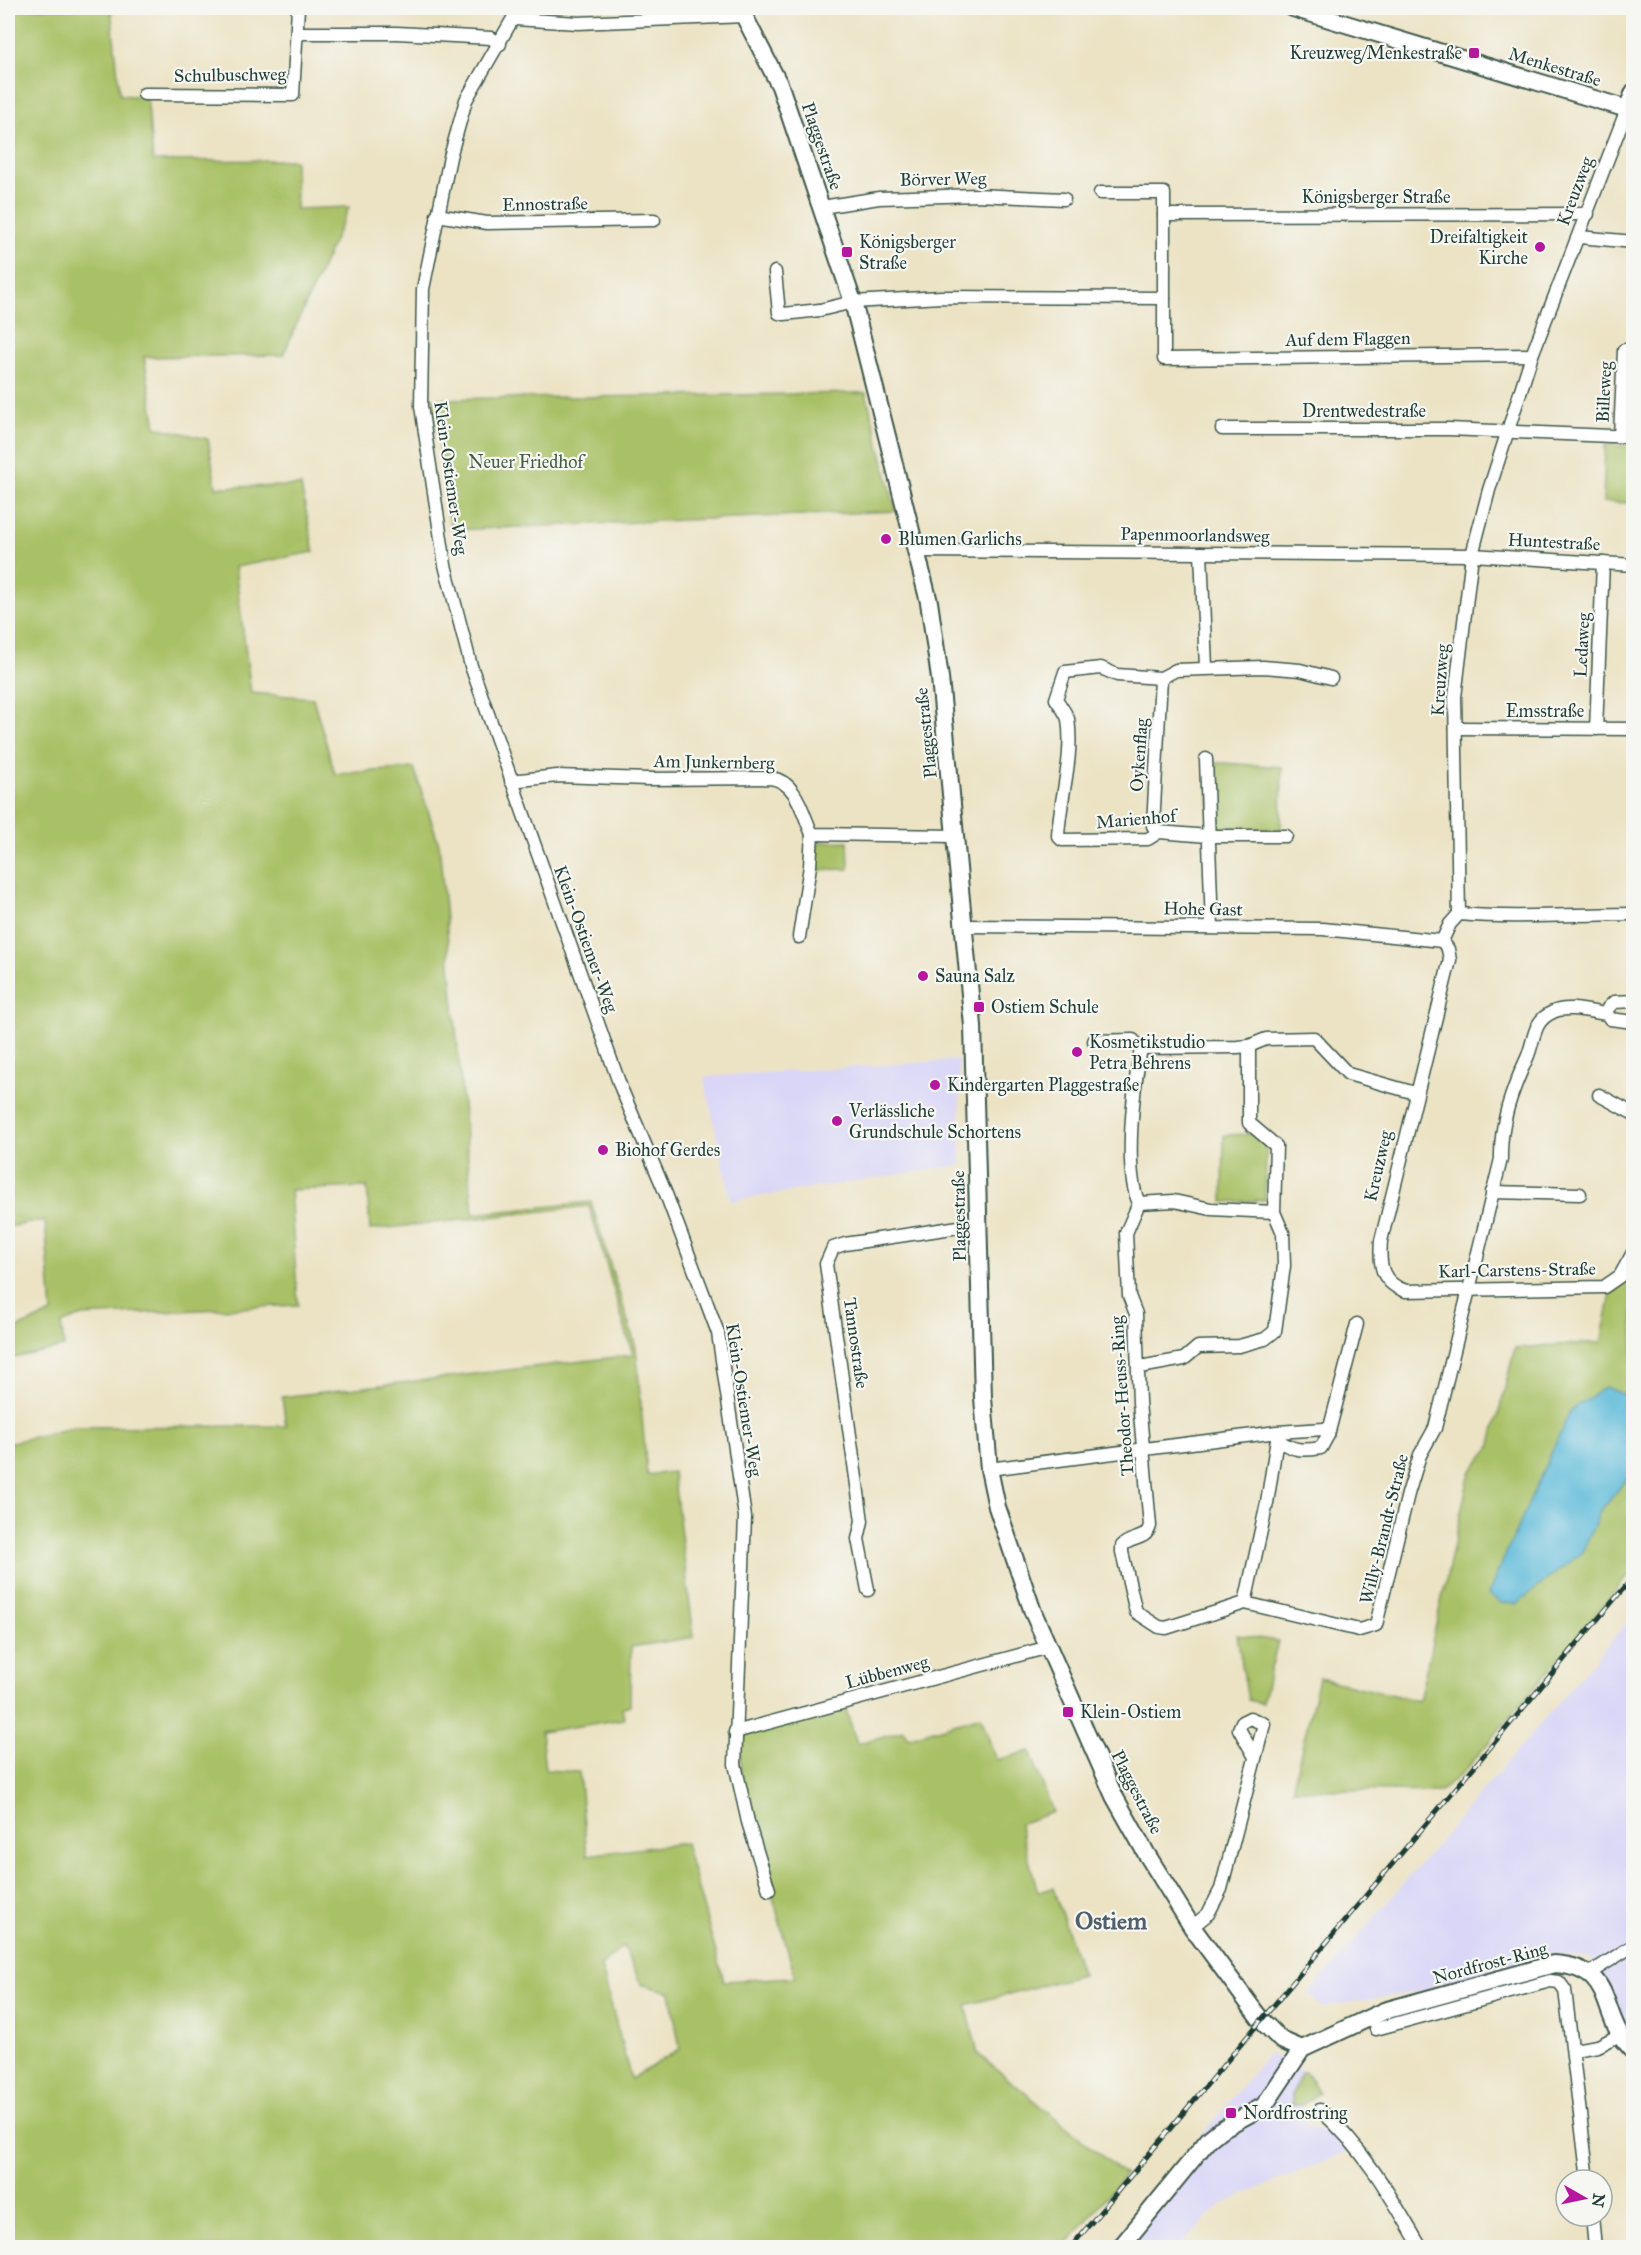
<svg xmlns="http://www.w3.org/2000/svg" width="1641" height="2255" viewBox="0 0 1641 2255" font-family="'IM FELL Great Primer',serif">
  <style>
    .built { fill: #d9d6f7 }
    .green { fill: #a9c166; stroke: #647f4d; stroke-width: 1.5; fill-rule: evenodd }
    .water { fill: #5ab9d9; stroke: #3c7b86; stroke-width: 1.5 }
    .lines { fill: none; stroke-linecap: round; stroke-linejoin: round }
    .street-casing { stroke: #3e564a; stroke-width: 15 }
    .secondary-casing { stroke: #3e564a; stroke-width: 20 }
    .street { stroke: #fff; stroke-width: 12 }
    .secondary { stroke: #fff; stroke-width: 16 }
    .rail-casing { stroke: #1f3d34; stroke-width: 5 }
    .rail { stroke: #f6f6f2; stroke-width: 3; stroke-dasharray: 9; stroke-linecap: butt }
    .poi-dot { fill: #b5179e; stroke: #f6f6f2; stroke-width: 2 }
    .labels { text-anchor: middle; stroke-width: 4.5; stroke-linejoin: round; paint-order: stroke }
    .poi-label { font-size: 18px; fill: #1f3d34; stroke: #f6f6f2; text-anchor: start }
    .street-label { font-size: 18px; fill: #1f3d34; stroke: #f6f6f2 }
    .park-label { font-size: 18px; fill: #425e40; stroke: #f6f6f2 }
    .district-label { font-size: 24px; font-weight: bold; fill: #515f6d; stroke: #f6f6f2 }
  </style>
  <rect width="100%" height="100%" fill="#f6f6f2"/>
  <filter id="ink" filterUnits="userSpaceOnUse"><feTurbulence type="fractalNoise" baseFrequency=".0167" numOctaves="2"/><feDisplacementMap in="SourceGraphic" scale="12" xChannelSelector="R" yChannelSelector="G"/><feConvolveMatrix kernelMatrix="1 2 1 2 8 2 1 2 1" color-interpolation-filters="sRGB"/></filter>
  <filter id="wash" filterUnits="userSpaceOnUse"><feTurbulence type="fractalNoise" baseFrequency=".008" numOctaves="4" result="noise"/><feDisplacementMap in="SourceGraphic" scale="24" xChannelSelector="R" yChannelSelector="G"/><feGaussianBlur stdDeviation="1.35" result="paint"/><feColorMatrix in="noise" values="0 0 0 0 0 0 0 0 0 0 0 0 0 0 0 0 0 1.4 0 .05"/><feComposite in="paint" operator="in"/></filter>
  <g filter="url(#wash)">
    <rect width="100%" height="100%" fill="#ece3c4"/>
    <!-- built -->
    <g class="built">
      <polygon points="959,1060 961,1165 731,1201 704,1077"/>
      <polygon points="1633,1615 1633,2041 1591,1958 1553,1954 1413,1993 1321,2007 1309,1994"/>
      <polygon points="1269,2053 1305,2072 1319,2092 1296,2111 1307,2126 1338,2136 1349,2151 1222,2204 1178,2247 1108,2248"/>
    </g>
    <!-- green -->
    <g class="green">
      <path d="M8 8H111L120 95 147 97 153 161 295 160 296 209 349 207 283 355 144 357 156 427 208 439 216 487 301 486 314 552 235 567 251 693 313 698 335 774 414 768 439 844 473 1214 591 1202 636 1348 647 1475 673 1472 694 1637 631 1647 630 1706 622 1708 624 1719 541 1732 545 1770 579 1772 587 1855 685 1843 724 1981 795 1977 741 1781 740 1735 845 1706 857 1744 904 1730 907 1738 981 1716 996 1760 1030 1751 1053 1812 1019 1824 1038 1892 1053 1888 1082 1975 966 2005 978 2054 1125 2175 1064 2247H8V1443L75 1427 286 1426 282 1397 633 1355 589 1206 370 1230 367 1187 290 1190 298 1305 82 1316 61 1324 64 1347 8 1359V1332L52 1313 45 1220 8 1227ZM623 1946 641 1984 670 1992 680 2049 631 2079 601 1966Z"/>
      <polygon points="866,393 896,511 451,530 433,399"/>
      <polygon points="1605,445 1633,446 1633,503 1603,502"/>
      <polygon points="1207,762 1282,767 1281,830 1211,828"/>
      <polygon points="848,841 849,869 816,870 815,849 821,842"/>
      <polygon points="1255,1134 1266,1147 1265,1200 1223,1202 1224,1135"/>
      <polygon points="1633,1274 1633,1570 1464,1772 1440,1792 1292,1789 1319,1678 1419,1701 1470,1472 1490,1448 1515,1348 1601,1342 1611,1295"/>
      <polygon points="1237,1635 1278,1641 1262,1703 1248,1700"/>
      <polygon points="1305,2072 1319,2092 1302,2105 1292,2105 1292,2095 1301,2073"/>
    </g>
    <!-- water -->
    <polygon class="water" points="1605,1387 1628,1396 1633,1407 1633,1472 1600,1511 1583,1552 1516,1604 1501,1603 1488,1594 1570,1411"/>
  </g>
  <g filter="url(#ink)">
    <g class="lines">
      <!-- street casing -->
      <g class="street-casing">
        <g id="street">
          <polyline points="519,8 466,100 450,157 423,289 421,406 445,565 471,666 621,1088 666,1194 718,1333 745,1517 735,1764 748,1822 769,1890"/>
          <polyline points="515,19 578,23 745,16"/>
          <polyline points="298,33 397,33 491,38 500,44"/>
          <polyline points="144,94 293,95 298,8"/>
          <path d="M1627 109 1532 355 1489 490 1472 555 1455 697 1459 914 1450 924 1442 941 1448 949 1450 960 1381 1241C1379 1265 1381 1283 1406 1291L1604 1287 1620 1276 1634 1251"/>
          <polyline points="1100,193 1164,193 1164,359 1532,355"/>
          <polyline points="822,207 879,198 977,195 1064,199"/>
          <polyline points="437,215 487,223 654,220"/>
          <polyline points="1164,215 1588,214"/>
          <polyline points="1579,237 1634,242"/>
          <polyline points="775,272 779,313 784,314 820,310 853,302 941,297 1164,298"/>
          <polyline points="1222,429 1449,429 1634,437"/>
          <polyline points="1620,436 1624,350"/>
          <polyline points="917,551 1472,555 1634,565"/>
          <polyline points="1201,553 1206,667"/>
          <polyline points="1456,728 1634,729"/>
          <polyline points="1596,729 1603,563"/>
          <polyline points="1206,759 1212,927"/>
          <path d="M511 781 557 776 648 779 771 778C797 782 802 812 812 834L956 836"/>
          <polyline points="1159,832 1153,826 1161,678"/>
          <path d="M1286 836H1208L1159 832 1148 839 1062 840 1058 836C1060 797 1074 758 1068 719 1066 713 1060 705 1056 699L1065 672 1101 668 1117 675 1161 678 1176 670 1263 667 1300 670 1331 678"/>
          <path d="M1459 914C1517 919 1575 914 1634 914"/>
          <polyline points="964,926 1323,929 1442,941"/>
          <polyline points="799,937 810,866 812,834"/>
          <polyline points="1607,1014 1608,1008 1614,1002 1634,1001"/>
          <polyline points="1094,1041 1133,1040 1141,1048"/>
          <polyline points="1599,1095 1634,1114"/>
          <polyline points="1492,1192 1580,1194"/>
          <polyline points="1139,1203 1174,1201 1211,1209 1274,1212"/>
          <polyline points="1140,1367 1184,1359 1198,1347 1239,1346 1265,1339 1275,1331 1284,1266 1283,1233 1274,1212 1276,1146 1249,1123 1249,1046"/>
          <polyline points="1328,1435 1357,1324"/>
          <path d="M1277 1439 1267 1503 1245 1603 1359 1630 1376 1625 1408 1494 1420 1455 1435 1428 1501 1159C1500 1122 1512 1090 1527 1058 1535 1040 1532 1021 1553 1012 1567 1005 1591 1012 1607 1014L1610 1019 1634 1022"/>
          <path d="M989 1469 1277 1432 1324 1429 1328 1435 1321 1448C1303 1451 1292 1451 1277 1439V1433"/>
          <polyline points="868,1590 858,1539 862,1521 826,1264 833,1248 845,1244 979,1224"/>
          <path d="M1245 1603 1166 1628 1159 1627 1136 1612 1122 1552V1546C1131 1536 1146 1541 1150 1526L1139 1402 1136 1314 1129 1296 1126 1233 1139 1203C1123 1170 1134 1085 1141 1048L1237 1047 1249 1046 1266 1039 1314 1038 1348 1074 1415 1093"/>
          <polyline points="735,1732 1049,1647"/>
          <polyline points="1192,1927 1208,1914 1221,1889 1264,1724 1250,1718 1242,1722 1239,1729 1255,1757"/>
          <polyline points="1590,1973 1634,1945"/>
          <polyline points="1376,2029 1550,1981 1559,1982 1565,1990 1588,2180"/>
          <polyline points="1573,2050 1598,2046 1620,2035"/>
          <path d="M1320 2110C1364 2148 1392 2198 1421 2248"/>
          <polyline points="1592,2216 1595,2248"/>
        </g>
      </g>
      <!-- secondary casing -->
      <g class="secondary-casing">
        <g id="secondary">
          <polyline points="740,8 780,86 853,302 929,602 940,678 973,1026 983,1398 989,1469 997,1507 1033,1612 1114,1796 1146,1853 1192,1927 1261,2020 1281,2040 1302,2049"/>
          <polyline points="1293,8 1634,111"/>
          <polyline points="1627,109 1634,92"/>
          <path d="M1120 2248 1209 2139 1220 2130 1264 2106 1302 2049 1384 2011 1554 1964C1620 1968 1596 2017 1634 2051"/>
        </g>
      </g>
      <!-- street -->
      <use href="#street" class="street"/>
      <!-- secondary -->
      <use href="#secondary" class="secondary"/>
      <!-- rail casing -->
      <g class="rail-casing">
        <polyline id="rail" points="1070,2248 1634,1576"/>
      </g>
      <!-- rail -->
      <use href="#rail" class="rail"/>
    </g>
  </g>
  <!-- markers -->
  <g class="poi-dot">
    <rect x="1468" y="47" width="12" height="12" rx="3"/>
    <circle cx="1540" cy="247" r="6"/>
    <rect x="841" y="246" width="12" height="12" rx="3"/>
    <circle cx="886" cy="539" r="6"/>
    <circle cx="923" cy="976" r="6"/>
    <rect x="973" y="1001" width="12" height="12" rx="3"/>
    <circle cx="1077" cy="1052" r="6"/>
    <circle cx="935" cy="1085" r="6"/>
    <circle cx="837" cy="1121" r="6"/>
    <circle cx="603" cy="1150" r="6"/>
    <rect x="1062" y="1706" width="12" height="12" rx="3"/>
    <rect x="1225" y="2107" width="12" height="12" rx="3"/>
  </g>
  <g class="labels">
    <!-- poi labels -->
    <g class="poi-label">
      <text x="1462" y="59" text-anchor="end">Kreuzweg/Menkestraße</text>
      <text x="1528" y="243" text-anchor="end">Dreifaltigkeit<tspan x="1528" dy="21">Kirche</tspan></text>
      <text x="859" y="248">Königsberger<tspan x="859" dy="21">Straße</tspan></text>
      <text x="898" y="545">Blumen Garlichs</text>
      <text x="935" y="982">Sauna Salz</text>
      <text x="991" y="1013">Ostiem Schule</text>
      <text x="1089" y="1048">Kosmetikstudio<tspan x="1089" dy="21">Petra Behrens</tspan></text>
      <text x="947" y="1091">Kindergarten Plaggestraße</text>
      <text x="849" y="1117">Verlässliche<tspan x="849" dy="21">Grundschule Schortens</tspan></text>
      <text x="615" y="1156">Biohof Gerdes</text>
      <text x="1080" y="1718">Klein-Ostiem</text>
      <text x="1243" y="2119">Nordfrostring</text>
    </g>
    <!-- street labels -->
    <g class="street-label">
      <text transform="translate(1555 67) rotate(17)" y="6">Menkestraße</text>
      <text transform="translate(230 75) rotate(-1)" y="6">Schulbuschweg</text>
      <text transform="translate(822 146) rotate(71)" y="6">Plaggestraße</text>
      <text transform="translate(943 179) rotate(-1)" y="6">Börver Weg</text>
      <text transform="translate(1575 191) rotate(-69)" y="6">Kreuzweg</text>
      <text x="1376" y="203">Königsberger Straße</text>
      <text transform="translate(545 204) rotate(-1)" y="6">Ennostraße</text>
      <text transform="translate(1348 339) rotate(-1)" y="6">Auf dem Flaggen</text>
      <text transform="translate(1604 392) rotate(-87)" y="6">Billeweg</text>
      <text x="1364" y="417">Drentwedestraße</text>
      <text transform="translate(451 478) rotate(82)" y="6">Klein-Ostiemer-Weg</text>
      <text transform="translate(1195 535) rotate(1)" y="6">Papenmoorlandsweg</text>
      <text transform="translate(1554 542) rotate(3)" y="6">Huntestraße</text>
      <text transform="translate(1582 645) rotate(-87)" y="6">Ledaweg</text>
      <text transform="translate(1440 680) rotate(-86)" y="6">Kreuzweg</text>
      <text x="1545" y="717">Emsstraße</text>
      <text transform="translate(926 733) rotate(-96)" y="6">Plaggestraße</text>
      <text transform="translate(1139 755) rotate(-86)" y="6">Oykenflag</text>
      <text transform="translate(714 762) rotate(1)" y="6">Am Junkernberg</text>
      <text transform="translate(1136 819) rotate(-5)" y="6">Marienhof</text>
      <text transform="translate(1203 909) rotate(1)" y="6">Hohe Gast</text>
      <text transform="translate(586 939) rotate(70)" y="6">Klein-Ostiemer-Weg</text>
      <text transform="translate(1378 1166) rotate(-77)" y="6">Kreuzweg</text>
      <text transform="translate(959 1216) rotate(-91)" y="6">Plaggestraße</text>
      <text transform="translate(1517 1270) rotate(-1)" y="6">Karl-Carstens-Straße</text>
      <text transform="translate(856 1343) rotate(82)" y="6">Tannostraße</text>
      <text transform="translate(1122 1396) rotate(-94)" y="6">Theodor-Heuss-Ring</text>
      <text transform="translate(744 1400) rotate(81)" y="6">Klein-Ostiemer-Weg</text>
      <text transform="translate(1384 1529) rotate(-76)" y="6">Willy-Brandt-Straße</text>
      <text transform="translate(887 1672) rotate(-15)" y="6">Lübbenweg</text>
      <text transform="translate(1137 1792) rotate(63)" y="6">Plaggestraße</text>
      <text transform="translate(1490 1963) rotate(-15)" y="6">Nordfrost-Ring</text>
    </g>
    <!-- park labels -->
    <g class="park-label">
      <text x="526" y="468">Neuer Friedhof</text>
    </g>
    <!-- district labels -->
    <g class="district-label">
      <text x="1111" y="1929">Ostiem</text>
    </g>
  </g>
  <!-- margin -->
  <rect width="1641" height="2255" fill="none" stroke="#f6f6f2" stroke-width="30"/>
  <!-- north arrow -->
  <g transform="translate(1584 2198) rotate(99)"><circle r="28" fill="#f6f6f2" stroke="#a0aca6" stroke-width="1.5"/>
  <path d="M0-4.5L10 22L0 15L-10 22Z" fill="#b5179e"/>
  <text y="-9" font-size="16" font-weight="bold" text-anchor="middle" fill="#1f3d34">N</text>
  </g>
</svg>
